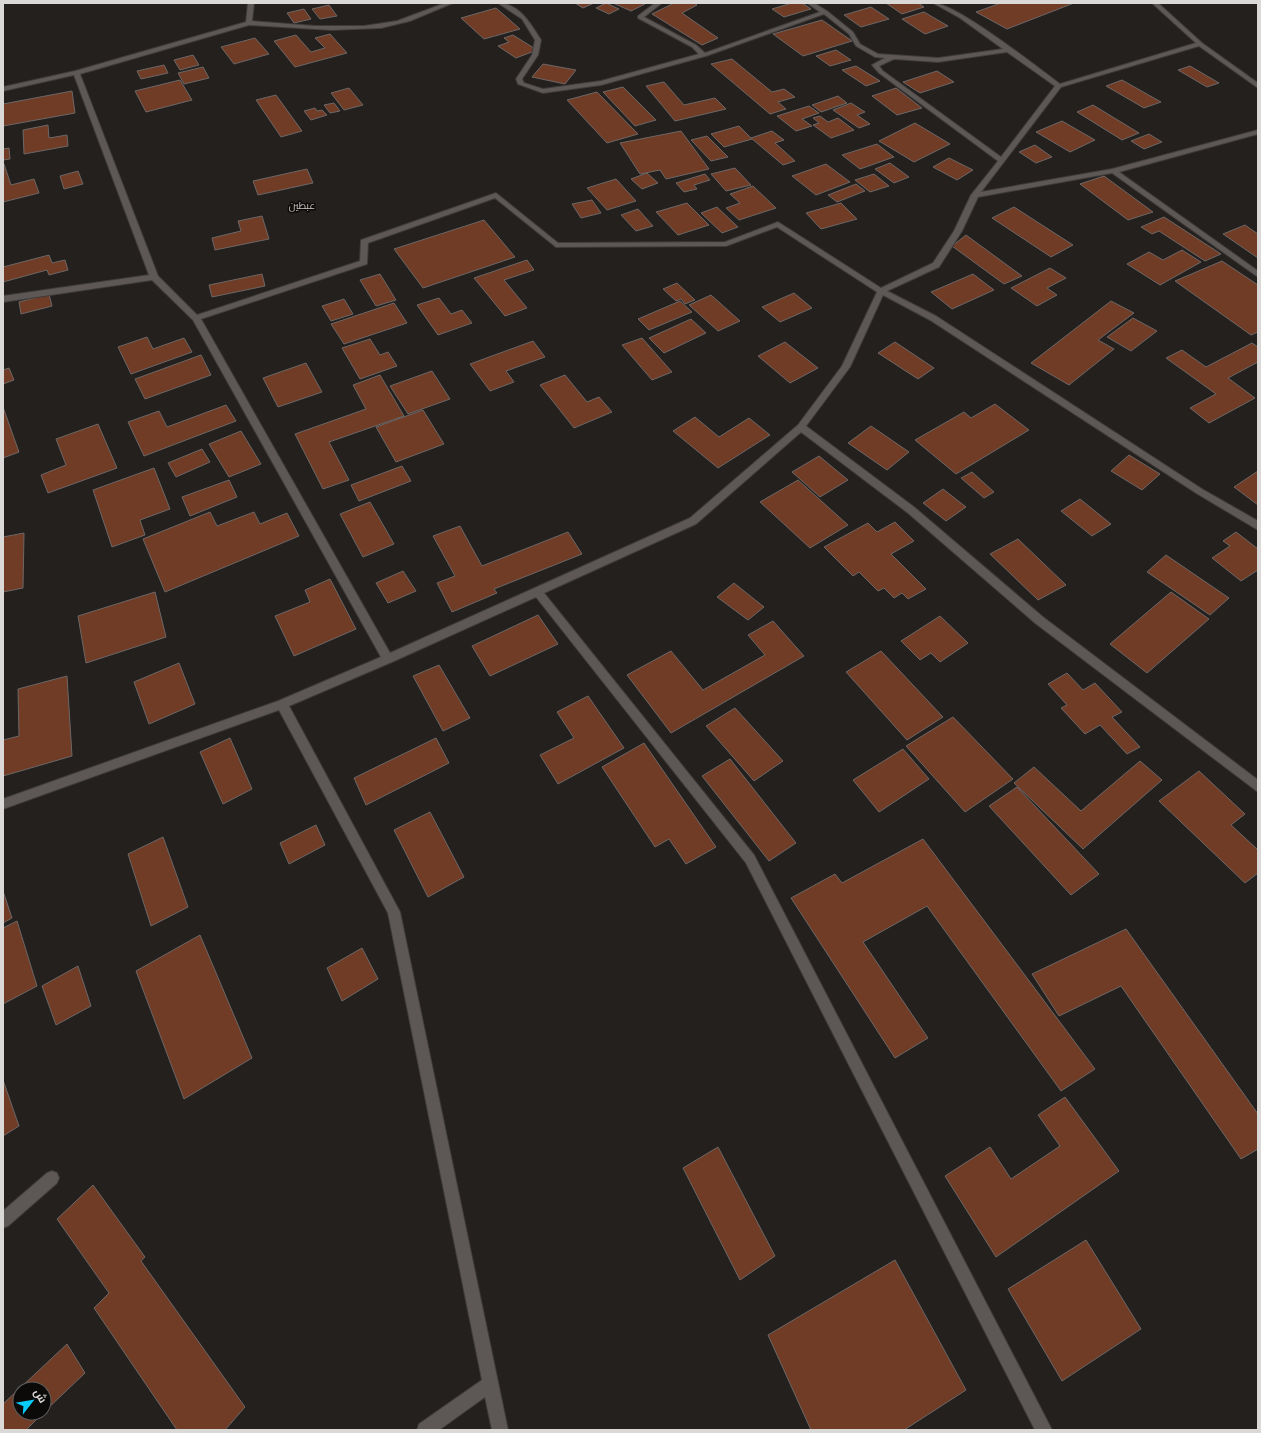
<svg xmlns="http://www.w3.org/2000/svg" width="1261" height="1433" viewBox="0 0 1261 1433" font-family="'Nunito Sans',Cairo,sans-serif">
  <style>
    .building { fill: #713c26; stroke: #6c6766 }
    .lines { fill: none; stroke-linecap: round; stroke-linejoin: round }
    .minor-casing { stroke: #3e3b3a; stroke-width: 2 }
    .minor { fill: #5d5856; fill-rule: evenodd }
    .labels { text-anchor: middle; stroke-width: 3; stroke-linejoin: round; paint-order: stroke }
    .far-quarter-label { font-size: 10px; fill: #cdc8c6; stroke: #0b0a09 }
  </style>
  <rect width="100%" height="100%" fill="#23201e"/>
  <!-- building -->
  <g class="building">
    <polygon points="575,3 594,3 583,8"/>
    <polygon points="606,3 619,9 609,14 596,8"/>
    <polygon points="613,3 642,3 645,4 631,11"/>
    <polygon points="674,3 694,3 697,5 682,13 718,38 702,45 652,14"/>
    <polygon points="792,3 802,3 811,9 784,17 772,9"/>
    <polygon points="886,3 918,3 924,7 902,14"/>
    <polygon points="1001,3 1074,3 1007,29 976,12"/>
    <polygon points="329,5 337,16 320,19 312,9"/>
    <polygon points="871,7 889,19 861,27 844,15"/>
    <polygon points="496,8 520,29 484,39 461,18"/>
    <polygon points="304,9 311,19 294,23 287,13"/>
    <polygon points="924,12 948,26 925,34 902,19"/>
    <polygon points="822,20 852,41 803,56 773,34"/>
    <polygon points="330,34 347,53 295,67 274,41 296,35 311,52 325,48 315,38"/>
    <polygon points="513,35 537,50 516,58 498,46 509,42 504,38"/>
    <polygon points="255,38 269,54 234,64 221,47"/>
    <polygon points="836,50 851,60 830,66 816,56"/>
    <polygon points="193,55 199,65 180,70 174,60"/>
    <polygon points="732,59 772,92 784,89 795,97 778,102 786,109 770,114 711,64"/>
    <polygon points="543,64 576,70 565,84 532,77"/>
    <polygon points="164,65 168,73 141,79 137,71"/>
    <polygon points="856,66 880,81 866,86 842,70"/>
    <polygon points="1190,66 1219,83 1207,87 1178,70"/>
    <polygon points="203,67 209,78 184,84 178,73"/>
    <polygon points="937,71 954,82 920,93 903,82"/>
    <polygon points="180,80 192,100 146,112 135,91"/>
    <polygon points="1122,80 1161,102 1144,108 1106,86"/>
    <polygon points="664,82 684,105 715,98 726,109 675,121 646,86"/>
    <polygon points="623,87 656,120 635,126 603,92"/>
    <polygon points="349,88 363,105 344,110 331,93"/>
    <polygon points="896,88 922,108 897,115 872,96"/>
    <polygon points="72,91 75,113 3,126 3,104"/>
    <polygon points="597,92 638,134 607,143 567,100"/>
    <polygon points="276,95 302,131 281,137 256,100"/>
    <polygon points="838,96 847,103 821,112 812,105"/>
    <polygon points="334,103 340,111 330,113 324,105"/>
    <polygon points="851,103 865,112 857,115 870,124 859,128 833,110"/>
    <polygon points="1093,105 1139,133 1122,140 1077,112"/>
    <polygon points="809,106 819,113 802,119 812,126 796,131 777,116"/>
    <polygon points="315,108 317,111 322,110 327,115 311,120 304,111"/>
    <polygon points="820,116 828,122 838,118 854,130 831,138 813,125 819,123 813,118"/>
    <polygon points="1062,121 1095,140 1070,152 1036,132"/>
    <polygon points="915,123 950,144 914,162 879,141"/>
    <polygon points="48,125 49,138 67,135 68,146 24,154 23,130"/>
    <polygon points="739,126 752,139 724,147 711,134"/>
    <polygon points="681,131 709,169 666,179 660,170 640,174 620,143"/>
    <polygon points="772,131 784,140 775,143 795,161 783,165 751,138"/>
    <polygon points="1149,134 1162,142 1144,149 1131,141"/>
    <polygon points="707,136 728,157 711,161 691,140"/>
    <polygon points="877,144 894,157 860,169 842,155"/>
    <polygon points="1035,145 1052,157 1036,163 1019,152"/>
    <polygon points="9,148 10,159 3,160 3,149"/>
    <polygon points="949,158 973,170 957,180 933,167"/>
    <polygon points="890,163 909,177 894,183 875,169"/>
    <polygon points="4,164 11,185 34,179 39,193 3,202"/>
    <polygon points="826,164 850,182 816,195 792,176"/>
    <polygon points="735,168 751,185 726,191 711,174"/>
    <polygon points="307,169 313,183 258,195 253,181"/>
    <polygon points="78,171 83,184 64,189 60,176"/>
    <polygon points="647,173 658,183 642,189 631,179"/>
    <polygon points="705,174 710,180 694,185 697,189 684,192 676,183"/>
    <polygon points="874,174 889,186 870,192 855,180"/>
    <polygon points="1104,176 1153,212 1128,220 1080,184"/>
    <polygon points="616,179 636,201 607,210 587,188"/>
    <polygon points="856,184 865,191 837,202 828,195"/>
    <polygon points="753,186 776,208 739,220 726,208 740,203 730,194"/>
    <polygon points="592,200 601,213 581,218 572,204"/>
    <polygon points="687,203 709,225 678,235 656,212"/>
    <polygon points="841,203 857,219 821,229 806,213"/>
    <polygon points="717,207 738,227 722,233 701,213"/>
    <polygon points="1014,207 1073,245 1051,257 992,218"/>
    <polygon points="638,209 653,226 636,231 621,215"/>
    <polygon points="262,216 269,239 215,250 212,238 241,231 238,221"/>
    <polygon points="1164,217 1221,254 1205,261 1159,231 1152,234 1141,227"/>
    <polygon points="484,220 515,257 423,288 394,249"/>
    <polygon points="1245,225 1258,234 1258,258 1223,234"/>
    <polygon points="966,235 1022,276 1004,284 952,246"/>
    <polygon points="1182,250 1201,262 1160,285 1127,264 1149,252 1163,260"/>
    <polygon points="49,255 52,263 65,260 68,270 49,275 47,270 3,282 3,267"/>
    <polygon points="527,260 534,270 504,280 527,308 505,316 474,278"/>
    <polygon points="1222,261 1258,285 1258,332 1251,335 1175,281"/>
    <polygon points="1050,268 1066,278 1047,288 1057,295 1037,306 1011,288"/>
    <polygon points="262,274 265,286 212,297 209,285"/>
    <polygon points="380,274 396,300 376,306 360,280"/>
    <polygon points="973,274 994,290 952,309 931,292"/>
    <polygon points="677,283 695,300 685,304 681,299 676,301 663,289"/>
    <polygon points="794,293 812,308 780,322 762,307"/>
    <polygon points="49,294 52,306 21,314 19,302"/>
    <polygon points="711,295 740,321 718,331 689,305"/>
    <polygon points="439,298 451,314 462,310 472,323 438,335 417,305"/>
    <polygon points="344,299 353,314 331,321 322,306"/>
    <polygon points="680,301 692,312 649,330 638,319"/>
    <polygon points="1111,301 1134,313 1098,340 1114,349 1069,385 1031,363"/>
    <polygon points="394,303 407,323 344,344 331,324"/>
    <polygon points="1133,318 1157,331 1131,351 1107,337"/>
    <polygon points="691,319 706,333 664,353 649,338"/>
    <polygon points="147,337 153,349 184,338 192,352 131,374 118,347"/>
    <polygon points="642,338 672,372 652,380 622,345"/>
    <polygon points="370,339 380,355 388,352 397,366 360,379 342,348"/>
    <polygon points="533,341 545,357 506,371 514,382 490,391 470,364"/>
    <polygon points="785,342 818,368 790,383 758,356"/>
    <polygon points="895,342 934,368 918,379 878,353"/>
    <polygon points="1252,343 1258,347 1258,362 1228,378 1255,398 1209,423 1190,408 1216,394 1166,358 1182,350 1206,367"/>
    <polygon points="201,355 211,375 145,399 135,379"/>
    <polygon points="306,363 322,392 278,407 263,378"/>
    <polygon points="9,368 14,380 3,384 3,370"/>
    <polygon points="432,371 450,399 408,414 390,386"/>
    <polygon points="380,375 404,416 329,442 349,480 323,489 295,434 366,409 353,385"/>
    <polygon points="565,375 587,402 599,397 612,412 574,428 540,385"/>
    <polygon points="995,404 1029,430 956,474 915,440 964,412 971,418"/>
    <polygon points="226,405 236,421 144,456 128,422 159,411 167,427"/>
    <polygon points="3,407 19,452 3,458"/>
    <polygon points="423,410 444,444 396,462 376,427"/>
    <polygon points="695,417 719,437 749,418 770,435 718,468 673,431"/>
    <polygon points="98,424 117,468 48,493 41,475 66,465 56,439"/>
    <polygon points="871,426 909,452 887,470 848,443"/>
    <polygon points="241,431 261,464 229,477 209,444"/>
    <polygon points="202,449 210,462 176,477 168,463"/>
    <polygon points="1129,455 1160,474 1142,490 1111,471"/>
    <polygon points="819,456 848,480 820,497 792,472"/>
    <polygon points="402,466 411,481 359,501 351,485"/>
    <polygon points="154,468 170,509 140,520 145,535 112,547 93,490"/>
    <polygon points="1258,471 1258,505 1234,487"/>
    <polygon points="972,472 994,492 984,498 961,478"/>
    <polygon points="229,480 237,497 190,516 182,497"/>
    <polygon points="798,480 848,525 810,548 760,502"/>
    <polygon points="943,489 966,507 946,521 923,503"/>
    <polygon points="1080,499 1111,524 1092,536 1061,511"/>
    <polygon points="370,502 394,544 363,557 340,514"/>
    <polygon points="210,512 217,526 254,512 260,524 287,513 299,536 165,592 143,539"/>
    <polygon points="895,522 914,541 891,554 926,589 908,599 902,593 894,598 884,588 878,591 859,572 853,576 824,547 868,523 877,532"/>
    <polygon points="460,526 482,566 568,532 582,554 494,589 497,593 452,612 437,583 455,576 433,536"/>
    <polygon points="1236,532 1258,549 1258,570 1241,581 1212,558 1230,546 1223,541"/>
    <polygon points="24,533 23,588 3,592 3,537"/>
    <polygon points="1018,539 1066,585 1038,600 990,554"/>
    <polygon points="1166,555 1229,598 1210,615 1147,572"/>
    <polygon points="403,571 416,591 388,603 376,583"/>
    <polygon points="330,579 356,629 294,656 275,616 310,602 305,590"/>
    <polygon points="734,583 764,607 748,620 717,597"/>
    <polygon points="155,592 166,637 86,663 78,616"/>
    <polygon points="1171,592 1209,619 1147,673 1110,644"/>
    <polygon points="538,615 558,644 490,676 472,646"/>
    <polygon points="940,616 968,643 940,662 931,653 920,660 901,641"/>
    <polygon points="773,621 804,656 671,733 627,675 671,651 703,690 765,655 748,635"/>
    <polygon points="881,651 943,717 907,740 846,672"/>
    <polygon points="179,663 195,704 149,724 134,682"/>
    <polygon points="439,665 470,718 443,731 413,676"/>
    <polygon points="1067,673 1083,690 1095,683 1122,712 1112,717 1140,747 1127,754 1100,725 1085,734 1061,708 1067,705 1048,684"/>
    <polygon points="67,676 72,756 3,776 3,740 19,736 18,689"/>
    <polygon points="588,696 624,748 558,784 540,755 574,738 557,712"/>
    <polygon points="735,708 783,761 754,781 706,726"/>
    <polygon points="953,717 1013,779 965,812 906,746"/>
    <polygon points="230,738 252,789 223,804 200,752"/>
    <polygon points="436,738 449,763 366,805 354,778"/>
    <polygon points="644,743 716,847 686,864 669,839 655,847 602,767"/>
    <polygon points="903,749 929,779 879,812 853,780"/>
    <polygon points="730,759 796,843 769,861 702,776"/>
    <polygon points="1140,761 1162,780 1083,849 1014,783 1034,767 1081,811"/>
    <polygon points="1199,771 1245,814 1231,825 1258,850 1258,873 1245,883 1159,801"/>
    <polygon points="1017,787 1099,874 1071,895 989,806"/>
    <polygon points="430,812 464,877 428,897 394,830"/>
    <polygon points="316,825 325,845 289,864 280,843"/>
    <polygon points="163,837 188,907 151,926 128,854"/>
    <polygon points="923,839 1095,1069 1061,1091 927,906 863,942 928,1038 895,1058 791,898 835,874 842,883"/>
    <polygon points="3,891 12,918 3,923"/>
    <polygon points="17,921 37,986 3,1004 3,928"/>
    <polygon points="1126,929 1258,1114 1258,1149 1241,1159 1121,986 1059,1016 1032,974"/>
    <polygon points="200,935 252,1058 184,1099 136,971"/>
    <polygon points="362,948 378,979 342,1001 327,968"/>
    <polygon points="78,966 91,1006 56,1025 42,986"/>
    <polygon points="3,1080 19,1126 3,1136"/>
    <polygon points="1065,1097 1119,1171 996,1257 945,1176 990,1147 1011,1179 1060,1146 1038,1115"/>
    <polygon points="718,1147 775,1256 740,1280 683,1168"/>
    <polygon points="93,1185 145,1257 141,1261 245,1407 225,1430 177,1430 94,1308 109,1293 57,1219"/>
    <polygon points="1086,1240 1141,1329 1062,1381 1008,1289"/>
    <polygon points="895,1260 966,1390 904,1430 811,1430 768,1335"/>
    <polygon points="67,1344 85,1373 44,1412 44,1389 20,1389 20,1413 43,1413 26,1430 3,1430 3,1404"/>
  </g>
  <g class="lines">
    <!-- minor casing -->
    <g class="minor-casing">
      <g id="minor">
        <path d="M248 3H254L252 21 315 26H364L397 21 445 3H453L410 21 381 28 331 30 249 25 80 74 158 276 197 315 360 261 361 240 496 193 558 243 725 242 778 222 881 288 933 263 954 231 971 195 998 161 879 73 872 65 885 58 875 57 856 46 849 34 824 14 706 56 601 85 543 93 518 84 516 79 532 55 535 40 522 19 498 3C519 3 531 24 541 40L538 55 522 79 524 83 543 89 601 81 699 54 692 47 638 18V16L655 3H662L644 17 696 45 705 53 820 12 807 3H814L827 11 853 32 860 44 878 54 938 58 1003 49 960 18 933 3C956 3 1037 67 1060 84L1196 43 1152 3H1158L1202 43 1258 83V88L1199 46 1061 87 981 192 1112 169 1258 130V134L1119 172 1258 271V277L1112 173 978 197 962 231 939 267 887 291 936 316 1202 489 1258 521V530L1196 493 930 320 883 295 850 367 806 426 914 507 1043 617 1258 780V792L1035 623 908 513 801 432 696 524 544 593 754 855 1052 1430H1035L746 863 536 597 392 662 289 706 400 912 508 1430H492L485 1397 439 1430H417L419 1424 482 1380 388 913 279 710 3 809V799L278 701 381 657 193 320 152 280 3 302V296L149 275 74 75 3 91V87L75 71 246 22ZM1007 52 1055 86 1001 157 883 71 879 66 894 59 938 62ZM495 198 556 247 726 246 777 227 877 292 842 366 798 425 690 518 390 653 201 319 367 264 368 243Z"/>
        <polygon points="52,1171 57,1173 59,1178 57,1183 8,1226 3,1228 3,1211 47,1173"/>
      </g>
    </g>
    <!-- minor -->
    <use href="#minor" class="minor"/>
  </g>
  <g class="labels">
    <!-- far-quarter labels -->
    <g class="far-quarter-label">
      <text x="302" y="209">عبطين</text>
    </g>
  </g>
  <!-- border -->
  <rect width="1261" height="1433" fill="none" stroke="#dbd9d8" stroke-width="8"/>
  <!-- north arrow -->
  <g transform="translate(32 1401) rotate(59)"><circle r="19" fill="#0b0a09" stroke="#5e5d5c"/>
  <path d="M0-3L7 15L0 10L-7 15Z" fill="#08cbfa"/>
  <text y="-6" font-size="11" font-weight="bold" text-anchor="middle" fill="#dbd9d8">ش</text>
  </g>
</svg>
